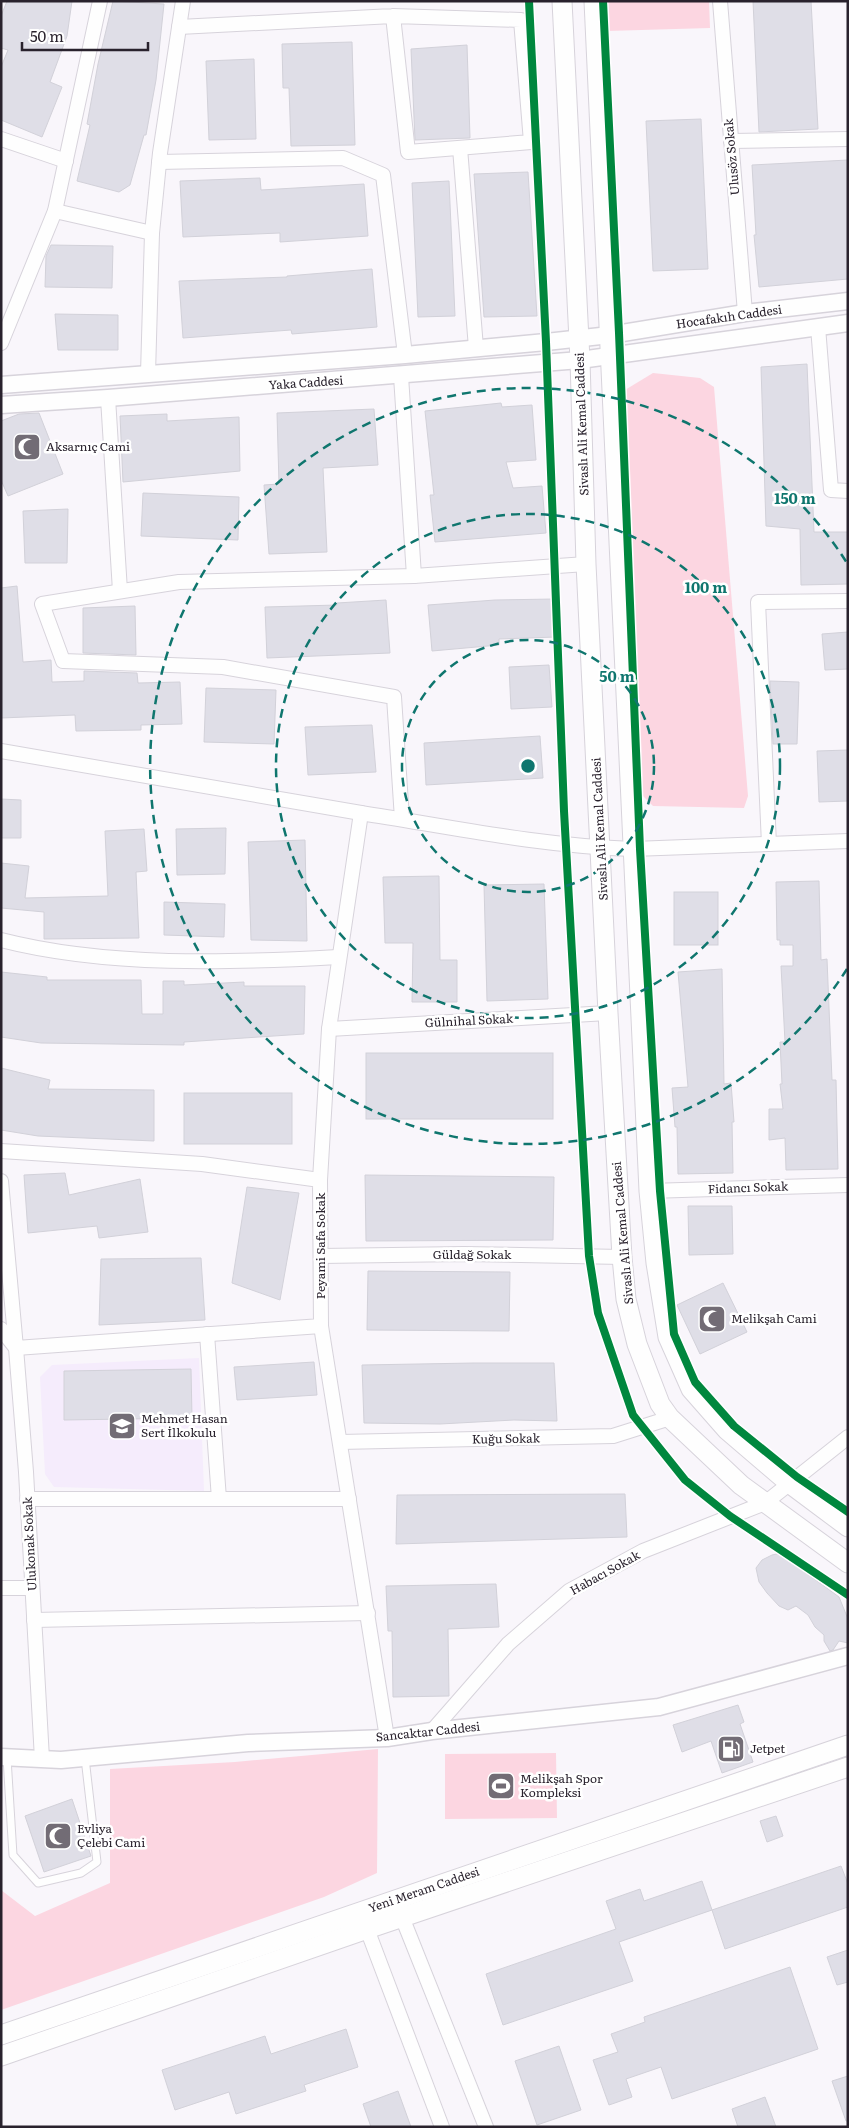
<svg xmlns="http://www.w3.org/2000/svg" width="849" height="2128" viewBox="0 0 849 2128" font-family="Literata,serif">
  <style>
    .built { fill: #f5ecfc }
    .green { fill: #fcd6e1 }
    .building { fill: #dfdee7; stroke: #d2d1d9 }
    .lines { fill: none; stroke-linecap: round; stroke-linejoin: round }
    .service-casing { stroke: #d7d3db; stroke-width: 9 }
    .minor-casing { stroke: #d7d3db; stroke-width: 16 }
    .tertiary-casing { stroke: #d7d3db; stroke-width: 19 }
    .secondary-casing { stroke: #d7d3db; stroke-width: 21 }
    .service { stroke: #fefefe; stroke-width: 7 }
    .minor { stroke: #fefefe; stroke-width: 14 }
    .tertiary { stroke: #fefefe; stroke-width: 16 }
    .secondary { stroke: #fefefe; stroke-width: 19 }
    .cycleway-casing { stroke: #fff; stroke-width: 11 }
    .cycleway { stroke: #00873e; stroke-width: 8 }
    .ring { fill: none; stroke: #0f766e; stroke-width: 2.5; stroke-dasharray: 9 6 }
    .labels { text-anchor: middle; stroke-width: 5; stroke-linejoin: round; paint-order: stroke }
    .street-label { font-size: 12px; fill: #29222d; stroke: #fff }
    .poi-label { font-size: 12px; fill: #29222d; stroke: #fff; text-anchor: start }
    .centre { fill: #0f766e; stroke: #fff; stroke-width: 2.5 }
    .ring-label { font-size: 15px; text-anchor: middle; font-weight: bold; fill: #0f766e; stroke: #fff; stroke-width: 5; stroke-linejoin: round; paint-order: stroke }
  </style>
  <rect width="100%" height="100%" fill="#f9f6fb"/>
  <!-- built -->
  <polygon class="built" points="199,1358 204,1491 54,1487 45,1474 40,1377 52,1365"/>
  <!-- green -->
  <g class="green">
    <polygon points="605,1 709,1 710,28 607,31"/>
    <polygon points="653,373 700,378 714,387 748,796 744,808 653,806 642,795 625,390"/>
    <polygon points="378,1749 377,1873 324,1897 1,2010 1,1890 35,1916 110,1883 110,1769 235,1762"/>
    <polygon points="556,1753 557,1818 445,1819 445,1754"/>
  </g>
  <!-- building -->
  <g class="building">
    <polygon points="7,1 72,1 67,36 50,82 62,87 42,137 1,120 1,67 8,50 1,48 1,16"/>
    <polygon points="113,1 164,4 156,80 146,135 144,135 130,185 119,192 77,181 90,125 87,124 98,64"/>
    <polygon points="753,1 811,1 818,129 759,132"/>
    <polygon points="352,42 355,145 291,146 289,88 283,88 282,44"/>
    <polygon points="467,45 470,138 415,140 411,49"/>
    <polygon points="254,59 256,139 209,140 206,61"/>
    <polygon points="701,119 708,269 653,271 646,121"/>
    <polygon points="848,160 848,279 759,287 754,235 756,235 752,165"/>
    <polygon points="528,172 537,316 484,317 474,174"/>
    <polygon points="260,178 261,190 364,184 368,236 280,242 280,233 183,237 180,181"/>
    <polygon points="449,181 455,316 418,317 412,183"/>
    <polygon points="51,245 113,246 112,288 45,287 46,256"/>
    <polygon points="372,269 377,327 292,334 291,330 183,338 179,281 287,277 287,276"/>
    <polygon points="55,314 118,315 118,350 58,350"/>
    <polygon points="807,364 814,532 848,532 848,584 801,585 800,529 766,526 761,367"/>
    <polygon points="501,403 502,407 532,405 536,460 506,462 513,488 542,486 546,533 435,542 430,495 434,495 425,411"/>
    <polygon points="374,409 378,465 323,468 327,552 269,554 264,485 279,484 277,413"/>
    <polygon points="39,413 63,474 8,496 1,480 1,421 19,414"/>
    <polygon points="167,414 167,421 239,417 240,471 123,482 120,416"/>
    <polygon points="143,493 239,497 238,540 141,536"/>
    <polygon points="68,509 67,563 25,563 23,511"/>
    <polygon points="17,586 23,662 51,660 52,682 84,681 84,671 137,673 138,683 180,682 182,724 141,725 141,730 76,731 75,715 1,718 1,588"/>
    <polygon points="554,599 556,637 499,639 499,645 432,651 428,605 495,600"/>
    <polygon points="386,600 390,653 267,658 265,607 337,605 337,603"/>
    <polygon points="135,606 136,655 83,653 83,608"/>
    <polygon points="848,632 848,669 825,670 822,634"/>
    <polygon points="549,665 552,707 511,709 509,667"/>
    <polygon points="770,681 799,682 797,744 773,744"/>
    <polygon points="206,688 276,690 274,744 204,742"/>
    <polygon points="372,725 376,772 308,775 305,727"/>
    <polygon points="540,736 543,778 426,785 424,743"/>
    <polygon points="848,750 848,801 819,802 817,751"/>
    <polygon points="1,799 21,800 21,838 1,838"/>
    <polygon points="226,828 225,874 177,875 176,829"/>
    <polygon points="144,829 147,871 136,872 139,938 44,939 44,912 1,908 1,863 29,866 25,898 108,896 105,831"/>
    <polygon points="305,840 307,941 251,940 248,842"/>
    <polygon points="439,876 440,960 457,960 457,1002 412,1002 413,943 385,943 383,877"/>
    <polygon points="819,881 821,960 827,959 832,1080 836,1080 838,1169 786,1170 785,1138 769,1140 769,1109 783,1109 780,1084 782,1084 780,1042 785,1042 781,966 793,966 793,945 780,945 780,940 777,940 776,882"/>
    <polygon points="544,884 548,999 487,1001 484,885"/>
    <rect x="674" y="892" width="44" height="53"/>
    <polygon points="164,902 225,904 224,937 164,935"/>
    <polygon points="722,969 724,1084 731,1083 734,1122 732,1122 733,1173 678,1174 677,1127 675,1127 672,1088 688,1087 678,972"/>
    <polygon points="1,972 47,977 47,980 141,980 142,1014 163,1014 163,981 184,981 184,985 244,982 244,986 305,986 304,1034 184,1042 184,1045 41,1043 1,1037"/>
    <rect x="366" y="1053" width="187" height="66"/>
    <polygon points="1,1068 50,1080 48,1089 154,1090 154,1141 38,1136 1,1130"/>
    <rect x="184" y="1093" width="108" height="51"/>
    <polygon points="65,1173 69,1195 140,1179 148,1232 99,1238 97,1226 28,1233 24,1175"/>
    <polygon points="365,1175 554,1177 553,1240 366,1241"/>
    <polygon points="247,1187 299,1193 280,1300 232,1283"/>
    <polygon points="688,1206 732,1206 733,1254 689,1255"/>
    <polygon points="201,1258 205,1320 99,1325 101,1259"/>
    <polygon points="368,1271 510,1272 509,1331 367,1330"/>
    <polygon points="723,1283 747,1332 700,1354 677,1305"/>
    <polygon points="314,1362 317,1395 237,1400 234,1367"/>
    <polygon points="474,1363 554,1363 557,1421 514,1420 440,1424 364,1423 362,1365"/>
    <polygon points="191,1369 192,1418 64,1420 64,1371"/>
    <polygon points="625,1494 627,1537 396,1544 397,1495"/>
    <polygon points="781,1553 788,1556 795,1565 839,1597 848,1619 848,1643 839,1641 833,1650 830,1651 824,1641 824,1635 815,1627 808,1615 796,1606 788,1610 779,1606 767,1593 759,1582 756,1568 762,1560 772,1555"/>
    <polygon points="496,1584 499,1627 448,1629 449,1696 393,1697 392,1631 388,1631 386,1586"/>
    <polygon points="738,1705 744,1722 740,1724 753,1762 722,1773 711,1741 682,1752 673,1725"/>
    <polygon points="72,1799 91,1856 44,1872 25,1816"/>
    <polygon points="776,1816 783,1836 767,1842 760,1821"/>
    <polygon points="841,1866 848,1884 848,1907 725,1949 712,1910"/>
    <polygon points="702,1881 712,1910 619,1942 633,1981 503,2025 486,1974 616,1929 606,1901 640,1889 644,1901"/>
    <polygon points="848,1950 848,1982 837,1985 827,1957"/>
    <polygon points="790,1967 818,2049 672,2099 661,2067 626,2079 632,2097 609,2105 593,2060 618,2052 611,2034 645,2022 644,2017"/>
    <polygon points="346,2029 358,2067 304,2085 306,2091 236,2114 229,2092 175,2110 162,2070 265,2036 271,2054"/>
    <polygon points="559,2046 581,2110 537,2125 515,2061"/>
    <polygon points="848,2076 848,2121 846,2121 832,2081"/>
    <polygon points="398,2091 411,2127 371,2127 363,2104"/>
    <polygon points="765,2097 776,2127 738,2127 732,2109"/>
  </g>
  <g class="lines">
    <!-- service casing -->
    <g class="service-casing">
      <polyline id="service" points="7,1758 13,1855 38,1883 81,1873 97,1862 85,1758"/>
    </g>
    <!-- minor casing -->
    <g class="minor-casing">
      <g id="minor">
        <polyline points="720,1 745,313"/>
        <polyline points="179,27 393,16 521,20 531,142 408,152 393,16"/>
        <polyline points="1,139 66,161"/>
        <polyline points="731,141 848,139"/>
        <polyline points="460,148 476,348"/>
        <polyline points="159,162 343,158 383,175 405,355"/>
        <polyline points="55,211 152,233"/>
        <polyline points="818,327 831,490 848,491"/>
        <polyline points="1,343 55,211 100,1"/>
        <polyline points="148,374 152,233 160,153 183,1"/>
        <polyline points="401,376 414,576"/>
        <polyline points="108,398 120,591"/>
        <polyline points="1,751 361,813"/>
        <polyline points="402,819 394,697 223,667 63,661 42,604 179,582 414,576 586,564"/>
        <polyline points="769,844 758,602 848,601"/>
        <path d="M1 940C106 967 231 963 338 957"/>
        <polyline points="329,1029 608,1013"/>
        <polyline points="1,1151 202,1164 320,1180 321,1326 16,1348 1,1181"/>
        <path d="M320 1180 329 1029 361 813C451 827 541 846 633 849L848 841"/>
        <polyline points="649,1191 848,1185"/>
        <polyline points="321,1256 464,1254 622,1257"/>
        <polyline points="321,1326 387,1738"/>
        <polyline points="1,1329 16,1348 26,1472 42,1759"/>
        <polyline points="207,1334 219,1499"/>
        <polyline points="340,1442 613,1436 670,1418"/>
        <polyline points="27,1499 349,1499"/>
        <polyline points="1,1588 32,1588"/>
        <polyline points="34,1620 368,1613"/>
        <polyline points="432,1731 508,1644 569,1591 643,1551 765,1503 848,1437"/>
        <polyline points="402,1917 486,2127"/>
        <polyline points="367,1929 442,2127"/>
      </g>
    </g>
    <!-- tertiary casing -->
    <g class="tertiary-casing">
      <g id="tertiary">
        <polyline points="1,385 405,355 546,342 610,335 745,313 848,301"/>
        <polyline points="1,405 108,398 580,360 848,323"/>
        <polyline points="1,1757 61,1760 248,1743 387,1738 432,1731 659,1707 848,1656"/>
      </g>
    </g>
    <!-- secondary casing -->
    <g class="secondary-casing">
      <g id="secondary">
        <polyline points="562,1 580,360 586,564 608,1013 622,1257 626,1299 637,1344 660,1404 670,1418 741,1485 848,1563"/>
        <polyline points="594,1 649,1191 656,1263 668,1337 691,1389 727,1430 789,1483 848,1527"/>
        <polyline points="1,2035 848,1745"/>
        <polyline points="1,2056 367,1929 848,1767"/>
      </g>
    </g>
    <!-- service -->
    <use href="#service" class="service"/>
    <!-- minor -->
    <use href="#minor" class="minor"/>
    <!-- tertiary -->
    <use href="#tertiary" class="tertiary"/>
    <!-- secondary -->
    <use href="#secondary" class="secondary"/>
    <!-- cycleway casing -->
    <g class="cycleway-casing">
      <g id="cycleway">
        <polyline points="529,1 546,342 564,811 589,1256 598,1313 633,1415 685,1480 730,1516 848,1595"/>
        <polyline points="603,1 619,333 640,849 660,1191 674,1334 695,1382 734,1426 797,1477 848,1512"/>
      </g>
    </g>
    <!-- cycleway -->
    <use href="#cycleway" class="cycleway"/>
  </g>
  <!-- distance rings -->
  <g class="ring">
    <circle cx="528" cy="766" r="126"/>
    <circle cx="528" cy="766" r="252"/>
    <path d="M847 969A378 378 0 1 1 847 563"/>
  </g>
  <!-- icons -->
  <defs>
    <g id="mosque-square" transform="scale(1.4375)"><rect x="-9" y="-9" width="18" height="18" rx="4" fill="#726c75" stroke="#fff"/><path d="M3.5-4.9A6 6 0 1 0 3.5 4.9A5 5 0 1 1 3.5-4.9Z" fill="#fff"/></g>
    <g id="school-square" transform="scale(1.4375)"><rect x="-9" y="-9" width="18" height="18" rx="4" fill="#726c75" stroke="#fff"/><path d="M0-5L7-2L0 1L-7-2ZM-4 1L0 2.5L4 1V4Q0 6-4 4Z" fill="#fff"/></g>
    <g id="fuel-square" transform="scale(1.4375)"><rect x="-9" y="-9" width="18" height="18" rx="4" fill="#726c75" stroke="#fff"/><path d="M-5.5-6h7V0h2V4h1.3V-2.5L3-4.5l.8-.8L6-3V5H2.5V1h-1V6h-7ZM-4.2-4.7v3.2H.2V-4.7Z" fill="#fff"/></g>
    <g id="stadium-square" transform="scale(1.4375)"><rect x="-9" y="-9" width="18" height="18" rx="4" fill="#726c75" stroke="#fff"/><path d="M0-5a6.5 5 0 1 0 0 10a6.5 5 0 1 0 0-10ZM-3.5-1.8h7v3.6h-7Z" fill="#fff"/></g>
  </defs>
  <g fill-rule="evenodd">
    <use href="#mosque-square" x="27" y="447"/>
    <use href="#mosque-square" x="712" y="1319"/>
    <use href="#school-square" x="122" y="1426"/>
    <use href="#fuel-square" x="731" y="1749"/>
    <use href="#stadium-square" x="501" y="1786"/>
    <use href="#mosque-square" x="58" y="1836"/>
  </g>
  <g class="labels">
    <!-- street labels -->
    <g class="street-label">
      <text transform="translate(732 157) rotate(-95)" y="4">Ulusöz Sokak</text>
      <text transform="translate(729 317) rotate(-8)" y="4">Hocafakıh Caddesi</text>
      <text transform="translate(306 383) rotate(-4)" y="4">Yaka Caddesi</text>
      <text transform="translate(582 424) rotate(-92)" y="4">Sivaslı Ali Kemal Caddesi</text>
      <text transform="translate(600 829) rotate(-93)" y="4">Sivaslı Ali Kemal Caddesi</text>
      <text transform="translate(469 1021) rotate(-3)" y="4">Gülnihal Sokak</text>
      <text transform="translate(748 1188) rotate(-2)" y="4">Fidancı Sokak</text>
      <text transform="translate(623 1233) rotate(-95)" y="4">Sivaslı Ali Kemal Caddesi</text>
      <text transform="translate(321 1246) rotate(-90)" y="4">Peyami Safa Sokak</text>
      <text x="472" y="1259">Güldağ Sokak</text>
      <text transform="translate(506 1439) rotate(-1)" y="4">Kuğu Sokak</text>
      <text transform="translate(30 1544) rotate(-93)" y="4">Ulukonak Sokak</text>
      <text transform="translate(605 1573) rotate(-29)" y="4">Habacı Sokak</text>
      <text transform="translate(428 1732) rotate(-6)" y="4">Sancaktar Caddesi</text>
      <text transform="translate(424 1890) rotate(-19)" y="4">Yeni Meram Caddesi</text>
    </g>
    <!-- poi labels -->
    <g class="poi-label">
      <text x="46" y="451">Aksarnıç Cami</text>
      <text x="731" y="1323">Melikşah Cami</text>
      <text x="141" y="1423">Mehmet Hasan<tspan x="141" dy="14">Sert İlkokulu</tspan></text>
      <text x="750" y="1753">Jetpet</text>
      <text x="520" y="1783">Melikşah Spor<tspan x="520" dy="14">Kompleksi</tspan></text>
      <text x="77" y="1833">Evliya<tspan x="77" dy="14">Çelebi Cami</tspan></text>
    </g>
  </g>
  <circle cx="528" cy="766" r="8" class="centre"/>
  <g class="ring-label">
    <text x="795" y="504">150 m</text>
    <text x="706" y="593">100 m</text>
    <text x="617" y="682">50 m</text>
  </g>
  <!-- border -->
  <rect width="849" height="2128" fill="none" stroke="#29222d" stroke-width="5"/>
  <!-- scale -->
  <path d="M22 42v8h126v-8" fill="none" stroke="#29222d" stroke-width="2.5"/>
  <text x="30" y="42" font-size="15" fill="#29222d" stroke="#ffffff" stroke-width="4" paint-order="stroke">50 m</text>
</svg>
